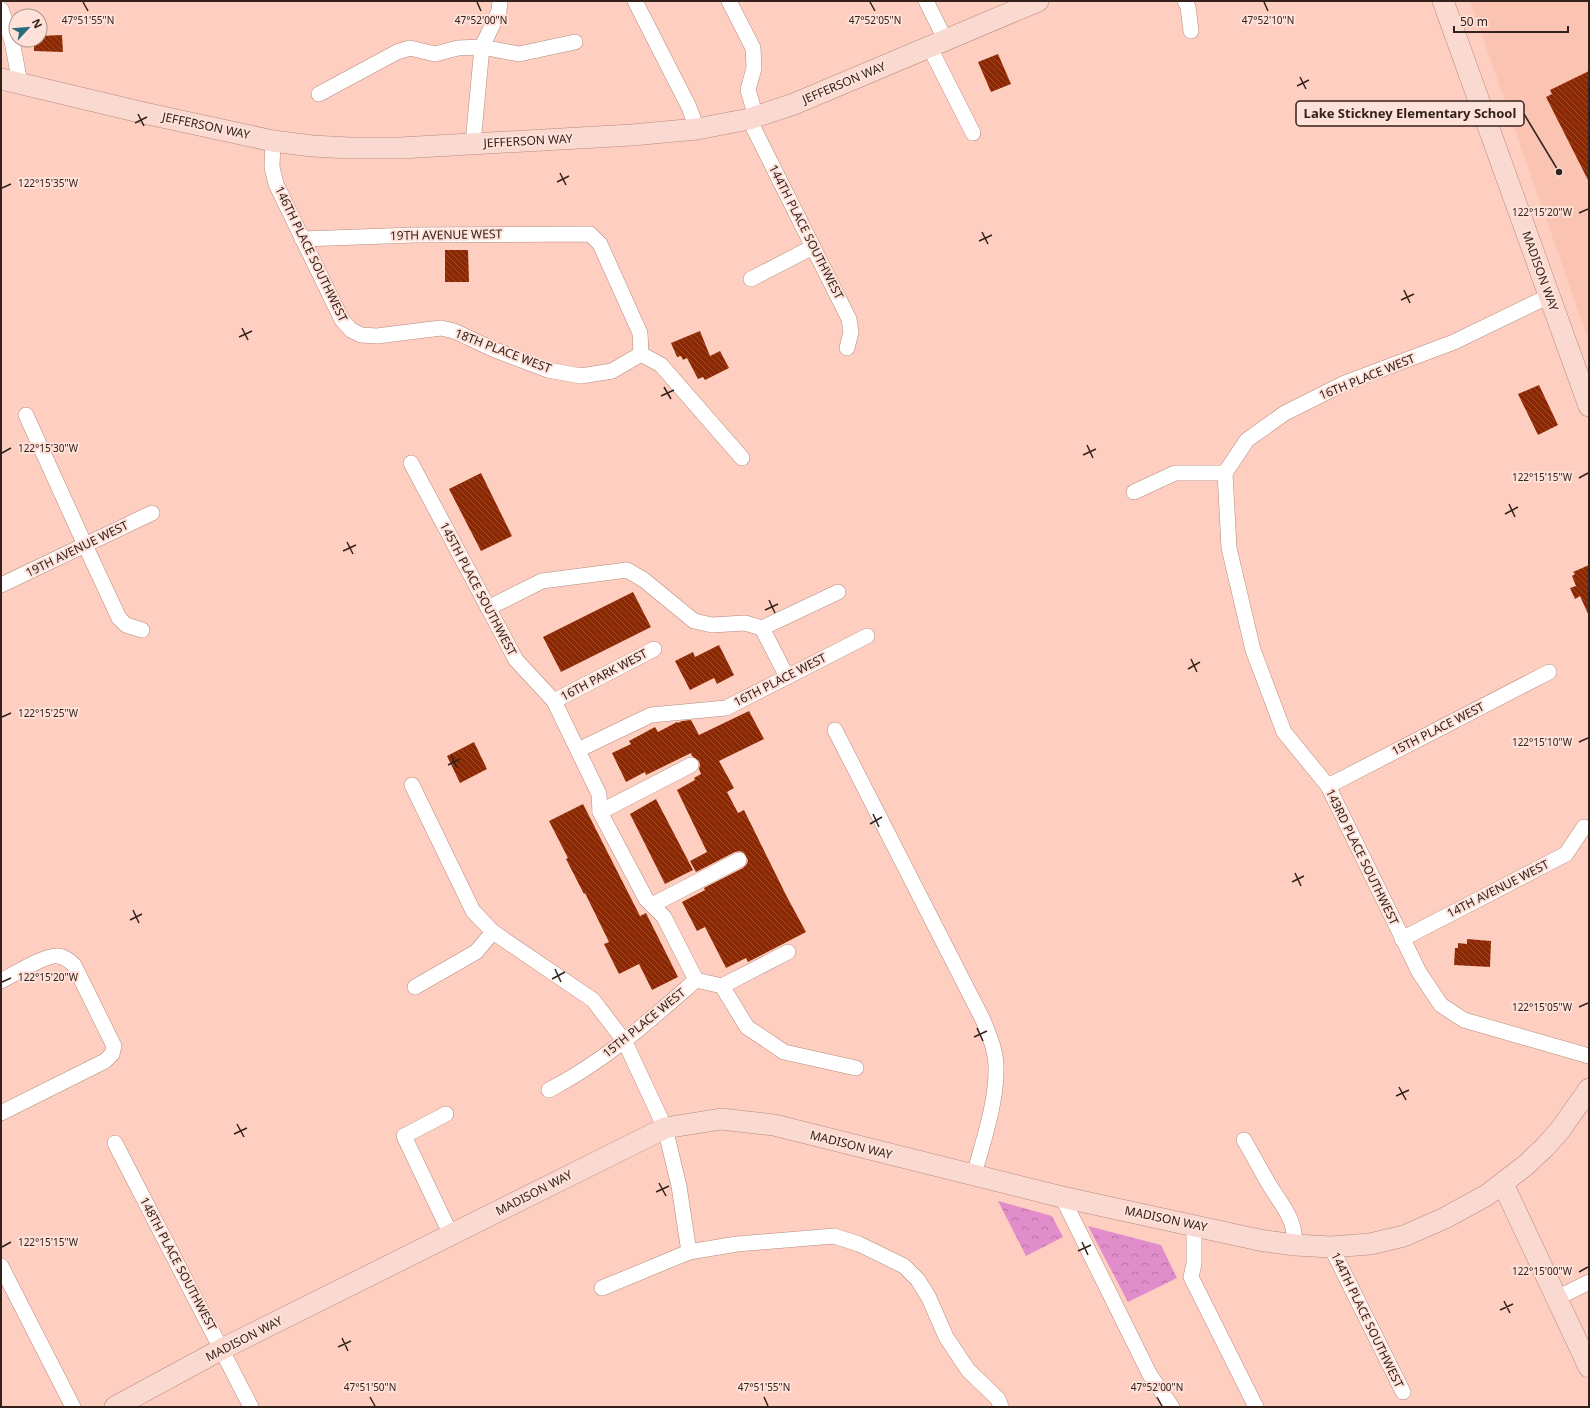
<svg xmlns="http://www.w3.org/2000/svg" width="1590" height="1408" viewBox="0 0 1590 1408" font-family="'Noto Sans',sans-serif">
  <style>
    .built { fill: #fac3b2 }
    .park { fill: url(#park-crowns) }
    .building { fill: url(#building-back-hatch) }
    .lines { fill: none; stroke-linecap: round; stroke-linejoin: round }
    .street-casing { stroke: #b68a7d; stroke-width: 16 }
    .secondary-casing { stroke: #b68a7d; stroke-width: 22 }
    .street { stroke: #fff; stroke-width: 15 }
    .secondary { stroke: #fadad0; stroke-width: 21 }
    .ticks { fill: none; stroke: #33221c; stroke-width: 1.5 }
    .labels { text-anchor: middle; stroke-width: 4; stroke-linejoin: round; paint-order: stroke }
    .street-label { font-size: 12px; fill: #33221c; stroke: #fee1d8 }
    .ticks-label { font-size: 10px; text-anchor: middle; fill: #33221c; stroke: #fee1d8; stroke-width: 4; stroke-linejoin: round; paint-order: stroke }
    .leader { fill: none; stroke: #33221c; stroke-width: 1.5 }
    .callout-dot { fill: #33221c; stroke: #fee1d8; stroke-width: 1.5 }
    .callout { fill: #fee1d8; stroke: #33221c; stroke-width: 1.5 }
    .callout-label { font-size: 13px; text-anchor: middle; font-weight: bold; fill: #33221c }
  </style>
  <defs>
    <pattern id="park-crowns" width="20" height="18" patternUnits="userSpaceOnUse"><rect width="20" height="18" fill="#e28dcb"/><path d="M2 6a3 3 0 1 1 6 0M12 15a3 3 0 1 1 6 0" fill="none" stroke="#b873a4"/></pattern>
    <pattern id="building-back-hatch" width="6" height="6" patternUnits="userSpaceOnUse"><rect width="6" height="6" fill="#8c2801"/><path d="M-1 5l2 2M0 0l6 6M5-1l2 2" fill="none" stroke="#9a4d30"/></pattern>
  </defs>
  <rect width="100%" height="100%" fill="#fecfc0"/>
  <!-- built -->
  <polygon class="built" points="1470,1 1589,1 1589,342"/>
  <!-- park -->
  <g class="park">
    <polygon points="998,1201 1052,1216 1063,1237 1026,1256"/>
    <polygon points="1088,1226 1161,1245 1177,1278 1128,1302"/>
  </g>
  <!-- building -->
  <g class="building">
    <polygon points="62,35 63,52 34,51 34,40 40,40 40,36"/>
    <polygon points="998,54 1011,84 991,92 978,62"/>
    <polygon points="1589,71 1589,182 1546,97 1552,94 1550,90"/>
    <polygon points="445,250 468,250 469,282 445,282"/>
    <polygon points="700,331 710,356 720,351 729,368 705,380 703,377 698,379 687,358 683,360 681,356 677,357 671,343"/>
    <polygon points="1539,385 1558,425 1538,435 1518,394"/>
    <polygon points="481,473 512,536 481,551 449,489"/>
    <polygon points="1589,565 1589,616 1580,596 1575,599 1570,588 1576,586 1572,576 1575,574 1573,572"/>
    <polygon points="633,592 651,627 561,672 543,637"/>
    <polygon points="719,645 734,675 717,684 714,678 690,690 675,661 693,652 695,657"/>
    <polygon points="749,711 764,739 719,761 734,788 727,792 738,813 744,810 787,897 806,932 748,962 746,958 726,968 705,927 697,931 682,902 705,890 704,888 743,868 747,864 748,860 744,853 740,851 735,852 696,872 690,861 707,852 677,790 695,780 694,778 701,774 699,769 700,765 699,761 692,756 691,753 646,775 645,772 626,782 612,753 631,744 629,741 655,727 658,732 677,722 678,723 682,721 691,720 699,735"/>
    <polygon points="474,742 487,769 460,783 447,756"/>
    <polygon points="656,799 693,870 665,884 630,814"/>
    <polygon points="583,804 640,916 646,913 678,977 652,990 639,964 619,974 604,944 609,942 585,893 584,894 566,859 568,858 549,821"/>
    <polygon points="1467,939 1491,941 1490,967 1454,965 1455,948 1458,948 1458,943 1467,944"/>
  </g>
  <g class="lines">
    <!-- street casing -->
    <g class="street-casing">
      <g id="street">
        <polyline points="635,1 689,107 697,129"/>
        <polyline points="729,1 753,48 754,68 748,90 756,117"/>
        <polyline points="926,1 946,41"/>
        <polyline points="1185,1 1188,7 1191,31"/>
        <polyline points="1,9 12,41 20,83"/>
        <polyline points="930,48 973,133"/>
        <polyline points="319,94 397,52 410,48 435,54 458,48 482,47 519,54 575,42"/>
        <polyline points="749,119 849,319 851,332 847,348"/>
        <polyline points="273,141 272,167 276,184 342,320 351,330 361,335 377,336 441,328 454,331 495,350 548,370 581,376 612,371 641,354"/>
        <polyline points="473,143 482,47 499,11 500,1"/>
        <polyline points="302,239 415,235 590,234 600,244 640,333 641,354 661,365 742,458"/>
        <polyline points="751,279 813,247"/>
        <polyline points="26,415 85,545 119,618 126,625 142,630"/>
        <polyline points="411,463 516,660 554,701 599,794 600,812 646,899 664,917 696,980 722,986 747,1027 784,1052 856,1068"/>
        <polyline points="1225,473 1229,548 1253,650 1284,732 1328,786 1419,972 1441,1005 1464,1020 1589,1056"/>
        <polyline points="1225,473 1247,440 1285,413 1345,383 1454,342 1549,296"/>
        <polyline points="1134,492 1175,473 1225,473"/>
        <polyline points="1,585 152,513"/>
        <polyline points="488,608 542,581 627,570 644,580 694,621 712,625 745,623 762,628 838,592"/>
        <polyline points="762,628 787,677"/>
        <polyline points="554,701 654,649"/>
        <path d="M835 730 983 1020C989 1035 996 1050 996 1067 997 1102 983 1141 974 1175"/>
        <polyline points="578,750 651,715 726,708 867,636"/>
        <polyline points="412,785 473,911 493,932 593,1000 625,1042 665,1128 679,1186 689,1252 737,1244 834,1236 859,1244 904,1266 918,1280 929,1298 946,1337 968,1370 998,1399 1001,1407"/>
        <polyline points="1328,786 1549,672"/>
        <polyline points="600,812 691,765"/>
        <polyline points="652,905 739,860"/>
        <polyline points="1402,939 1566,854 1584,827"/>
        <path d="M1 981C13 975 46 954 58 956 65 957 69 960 74 965L114 1046 112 1054 105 1061 1 1113"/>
        <polyline points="722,986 788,952"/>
        <polyline points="415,987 476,952 493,932"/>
        <path d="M549 1090C605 1061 649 1021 696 980"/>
        <polyline points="446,1114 404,1136 451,1235"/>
        <path d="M1244 1140C1253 1155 1261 1171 1270 1186 1284 1208 1295 1219 1295 1245"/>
        <polyline points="115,1143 251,1407"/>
        <polyline points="1062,1197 1150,1375 1172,1407"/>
        <polyline points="1194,1225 1194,1264 1191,1277 1256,1407"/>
        <polyline points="1331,1247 1403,1392"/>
        <polyline points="1,1266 73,1407"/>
        <polyline points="602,1288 689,1252"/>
        <polyline points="1557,1298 1589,1282"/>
      </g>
    </g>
    <!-- secondary casing -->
    <g class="secondary-casing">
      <g id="secondary">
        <polyline points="1443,1 1589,406"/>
        <polyline points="1,79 144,113 273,141 312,146 349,148 400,148 632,135 697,129 749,119 794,104 1038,1"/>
        <polyline points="1503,1184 1589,1367"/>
        <polyline points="115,1407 222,1349 665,1128 721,1119 774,1125 1062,1197 1259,1240 1295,1245 1331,1247 1370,1244 1404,1236 1445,1218 1487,1195 1526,1165 1545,1147 1560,1130 1589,1089"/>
      </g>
    </g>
    <!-- street -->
    <use href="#street" class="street"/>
    <!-- secondary -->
    <use href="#secondary" class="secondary"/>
  </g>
  <!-- ticks -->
  <path class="ticks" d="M83 2 88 11M477 2 481 11M870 2 875 11M1264 2 1268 11M1300 77 1306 89M1297 86 1309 80M138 114 144 126M135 123 147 117M560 173 566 185M557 182 569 176M2 188 11 184M1579 213 1588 209M982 232 988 244M979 241 992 235M1404 290 1410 303M1401 300 1414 294M242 328 248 340M239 337 252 331M664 387 671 399M661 396 674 390M1087 445 1093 458M2 453 11 448M1083 455 1096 449M1579 478 1588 473M1509 504 1515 517M1505 514 1518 507M347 542 353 554M343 551 356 545M769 600 775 613M765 610 778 604M1191 659 1197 672M1188 669 1200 662M2 717 11 713M1579 742 1588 738M451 755 457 768M448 765 460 759M873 814 879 827M870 824 882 817M1295 873 1301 886M1292 882 1304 876M133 910 139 923M130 920 142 914M555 969 561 982M552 979 565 972M2 982 11 978M1579 1007 1588 1003M977 1028 983 1041M974 1037 987 1031M1399 1087 1406 1100M1396 1096 1409 1090M237 1124 244 1137M234 1134 247 1128M659 1183 666 1196M656 1192 669 1186M1082 1242 1088 1255M2 1247 11 1242M1078 1251 1091 1245M1579 1272 1588 1267M1504 1301 1510 1313M1500 1310 1513 1304M342 1338 348 1351M338 1347 351 1341M370 1397 375 1406M764 1397 768 1406M1157 1397 1162 1406"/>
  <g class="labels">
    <!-- street labels -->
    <g class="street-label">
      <text transform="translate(844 83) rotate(-23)" y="4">JEFFERSON WAY</text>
      <text transform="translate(206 126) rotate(12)" y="4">JEFFERSON WAY</text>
      <text transform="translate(528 141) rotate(-3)" y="4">JEFFERSON WAY</text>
      <text transform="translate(806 232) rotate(63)" y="4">144TH PLACE SOUTHWEST</text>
      <text transform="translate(446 235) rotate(-1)" y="4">19TH AVENUE WEST</text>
      <text transform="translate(311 254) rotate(64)" y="4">146TH PLACE SOUTHWEST</text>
      <text transform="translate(1540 271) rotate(70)" y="4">MADISON WAY</text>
      <text transform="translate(503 351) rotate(21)" y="4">18TH PLACE WEST</text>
      <text transform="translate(1367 377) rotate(-22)" y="4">16TH PLACE WEST</text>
      <text transform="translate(77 549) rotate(-26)" y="4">19TH AVENUE WEST</text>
      <text transform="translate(478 589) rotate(62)" y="4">145TH PLACE SOUTHWEST</text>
      <text transform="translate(604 675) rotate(-28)" y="4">16TH PARK WEST</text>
      <text transform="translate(780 680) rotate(-27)" y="4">16TH PLACE WEST</text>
      <text transform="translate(1438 729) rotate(-27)" y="4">15TH PLACE WEST</text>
      <text transform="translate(1362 857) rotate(64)" y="4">143RD PLACE SOUTHWEST</text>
      <text transform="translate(1498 889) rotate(-27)" y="4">14TH AVENUE WEST</text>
      <text transform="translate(644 1023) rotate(-39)" y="4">15TH PLACE WEST</text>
      <text transform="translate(851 1145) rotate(14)" y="4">MADISON WAY</text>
      <text transform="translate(534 1193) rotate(-27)" y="4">MADISON WAY</text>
      <text transform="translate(1166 1219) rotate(12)" y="4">MADISON WAY</text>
      <text transform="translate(178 1264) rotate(62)" y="4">148TH PLACE SOUTHWEST</text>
      <text transform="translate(1367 1320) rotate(64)" y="4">144TH PLACE SOUTHWEST</text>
      <text transform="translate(244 1339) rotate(-27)" y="4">MADISON WAY</text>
    </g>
  </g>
  <g class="ticks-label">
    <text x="88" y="24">47°51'55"N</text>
    <text x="481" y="24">47°52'00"N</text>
    <text x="875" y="24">47°52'05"N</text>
    <text x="1268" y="24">47°52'10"N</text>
    <text x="48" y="187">122°15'35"W</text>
    <text x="1542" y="216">122°15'20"W</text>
    <text x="48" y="452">122°15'30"W</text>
    <text x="1542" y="481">122°15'15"W</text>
    <text x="48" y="717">122°15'25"W</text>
    <text x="1542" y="746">122°15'10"W</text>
    <text x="48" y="981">122°15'20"W</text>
    <text x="1542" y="1011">122°15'05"W</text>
    <text x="48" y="1246">122°15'15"W</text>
    <text x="1542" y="1275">122°15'00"W</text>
    <text x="370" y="1391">47°51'50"N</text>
    <text x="764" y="1391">47°51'55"N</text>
    <text x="1157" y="1391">47°52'00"N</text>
  </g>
  <!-- callouts -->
  <path class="leader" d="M1559 172L1524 114"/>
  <circle class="callout-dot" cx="1559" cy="172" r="4"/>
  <rect class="callout" x="1296" y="101" width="228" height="25" rx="4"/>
  <g class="callout-label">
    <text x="1410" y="118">Lake Stickney Elementary School</text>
  </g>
  <!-- border -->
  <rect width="1590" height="1408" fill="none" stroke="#33221c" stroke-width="4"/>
  <!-- north arrow -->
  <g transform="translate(28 28) rotate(64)"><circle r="19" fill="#fee1d8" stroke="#ad958d"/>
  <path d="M0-3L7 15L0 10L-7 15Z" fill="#286c7d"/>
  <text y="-6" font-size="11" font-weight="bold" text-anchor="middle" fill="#33221c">N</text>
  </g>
  <!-- scale -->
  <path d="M1454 26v6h114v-6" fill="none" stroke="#33221c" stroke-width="2"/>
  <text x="1460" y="26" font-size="12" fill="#33221c" stroke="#fee1d8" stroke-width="3" paint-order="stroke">50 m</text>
</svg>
